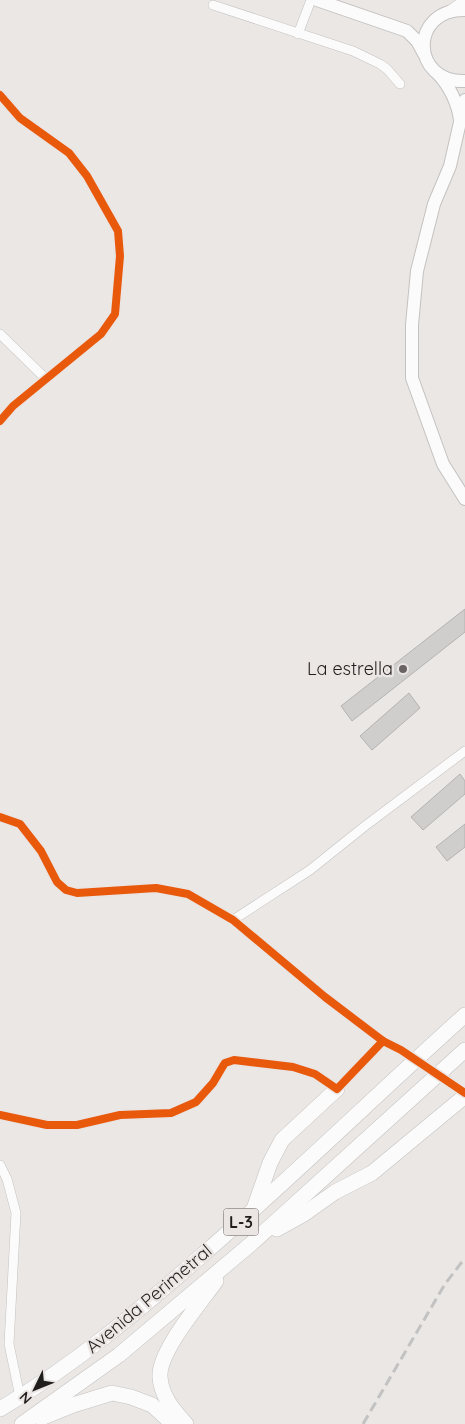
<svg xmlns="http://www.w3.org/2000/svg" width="465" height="1424" viewBox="0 0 465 1424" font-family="Quicksand,sans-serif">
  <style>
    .building { fill: #cfcecc; stroke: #b5b3b2 }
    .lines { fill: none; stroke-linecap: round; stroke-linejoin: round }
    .street-tunnel { stroke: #c2bfbd; stroke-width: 9; stroke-dasharray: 9 4.5; stroke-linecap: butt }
    .street-casing { stroke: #c4c2c0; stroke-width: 10 }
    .secondary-casing { stroke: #c4c2c0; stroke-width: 14 }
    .highway-casing { stroke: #c4c2c0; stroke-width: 16 }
    .street { stroke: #fcfbfb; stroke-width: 9 }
    .secondary { stroke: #fcfbfb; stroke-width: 12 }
    .highway { stroke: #fcfbfb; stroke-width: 15 }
    .rail { stroke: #c3c2c2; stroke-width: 3; stroke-dasharray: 10 5; stroke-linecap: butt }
    .cycleway-casing { stroke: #ebe6e4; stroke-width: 11 }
    .cycleway { stroke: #e8590c; stroke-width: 8 }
    .poi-dot { fill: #676463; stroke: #ebe6e4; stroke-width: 2 }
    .labels { text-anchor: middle; stroke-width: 5; stroke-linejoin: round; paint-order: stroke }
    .shield { fill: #ebe6e4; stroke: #5d5a59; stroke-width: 1 }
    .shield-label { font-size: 16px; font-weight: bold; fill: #201e1d }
    .poi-label { font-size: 18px; fill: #201e1d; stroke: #ebe6e4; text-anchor: end }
    .street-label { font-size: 18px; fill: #201e1d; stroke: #ebe6e4 }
  </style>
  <rect width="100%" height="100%" fill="#eae7e5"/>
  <!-- building -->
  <g class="building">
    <polygon points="465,609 465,632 352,721 341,706"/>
    <polygon points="409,693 420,708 372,750 360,736"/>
    <polygon points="460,774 465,781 465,794 423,830 411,817"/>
    <polygon points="465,824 465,847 447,861 436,847"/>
  </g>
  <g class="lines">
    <!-- street-tunnel -->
    <polyline class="street-tunnel" points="401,1050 440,1076"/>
    <!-- street casing -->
    <g class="street-casing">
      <g id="street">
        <polyline points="213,5 353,51 380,64 387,69 400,84"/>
        <polyline points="450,10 464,0"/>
        <polyline points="298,34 311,0"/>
        <polyline points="0,95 20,118 69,153 87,176 118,231 120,256 115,314 101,334 13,406 0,421"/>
        <polyline points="0,334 46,379"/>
        <polyline points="0,817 20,824 41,851 57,882 66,890 77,893 156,888 188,894 233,920 325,997 383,1041 401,1050"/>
        <polyline points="233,920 310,870 365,826 465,751"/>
        <polyline points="445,1079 465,1093"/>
        <polyline points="0,1115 47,1125 77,1125 120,1115 171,1113 196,1102 213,1083 223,1066 225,1063 234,1060 293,1067 315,1074 337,1089 383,1041"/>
        <polyline points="0,1165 7,1179 16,1213 9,1344 20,1397"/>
      </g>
    </g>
    <!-- secondary casing -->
    <g class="secondary-casing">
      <g id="secondary">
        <polyline points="317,0 407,31 417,41 424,54"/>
        <path d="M465 10C409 9 411 83 465 81"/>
        <path d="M439 75C450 87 458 104 460 120"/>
        <polyline points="465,100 450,166 434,204 417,271 412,325 412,378 443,464 465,499"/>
      </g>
    </g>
    <!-- highway casing -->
    <g class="highway-casing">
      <g id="highway">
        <polyline points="255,1206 270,1163 282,1140 337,1089"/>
        <polyline points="277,1229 304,1214 335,1192 372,1173 465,1096"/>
        <path d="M0 1409C73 1366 136 1313 199 1258 290 1179 376 1095 465 1015"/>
        <polyline points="41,1418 73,1405 112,1393 131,1397 152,1405 173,1424"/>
        <polyline points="22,1424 119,1355 252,1243 465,1050"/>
        <path d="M186 1424C174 1411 161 1396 160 1377 158 1352 201 1302 216 1281"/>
      </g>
    </g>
    <!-- street -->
    <use href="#street" class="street"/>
    <!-- secondary -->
    <use href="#secondary" class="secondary"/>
    <!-- highway -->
    <use href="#highway" class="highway"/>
    <!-- rail -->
    <polyline class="rail" points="363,1424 445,1284 465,1258"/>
    <!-- cycleway casing -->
    <g class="cycleway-casing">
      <g id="cycleway">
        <polyline points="0,95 20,118 69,153 87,176 118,231 120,256 115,314 101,334 13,406 0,421"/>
        <polyline points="0,817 20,824 41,851 57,882 66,890 77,893 156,888 188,894 233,920 325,997 383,1041 401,1050 465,1093"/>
        <polyline points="0,1115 47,1125 77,1125 120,1115 171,1113 196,1102 213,1083 223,1066 225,1063 234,1060 293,1067 315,1074 337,1089 383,1041"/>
      </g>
    </g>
    <!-- cycleway -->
    <use href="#cycleway" class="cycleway"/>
  </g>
  <!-- markers -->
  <circle class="poi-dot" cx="403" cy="669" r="5"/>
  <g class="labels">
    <!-- shield labels -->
    <rect class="shield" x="223.5" y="1208.5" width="35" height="27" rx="4"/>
    <g class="shield-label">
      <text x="241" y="1228">L-3</text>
    </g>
    <!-- poi labels -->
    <g class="poi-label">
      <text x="393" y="675">La estrella</text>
    </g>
    <!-- street labels -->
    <g class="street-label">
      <text transform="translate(149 1299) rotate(-40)" y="6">Avenida Perimetral</text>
    </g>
  </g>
  <!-- north arrow -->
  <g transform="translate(35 1389) rotate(227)" stroke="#ebe6e4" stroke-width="4" paint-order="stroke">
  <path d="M0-4L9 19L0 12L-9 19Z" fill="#201e1d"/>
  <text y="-8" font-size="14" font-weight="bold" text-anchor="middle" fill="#201e1d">N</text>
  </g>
</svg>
